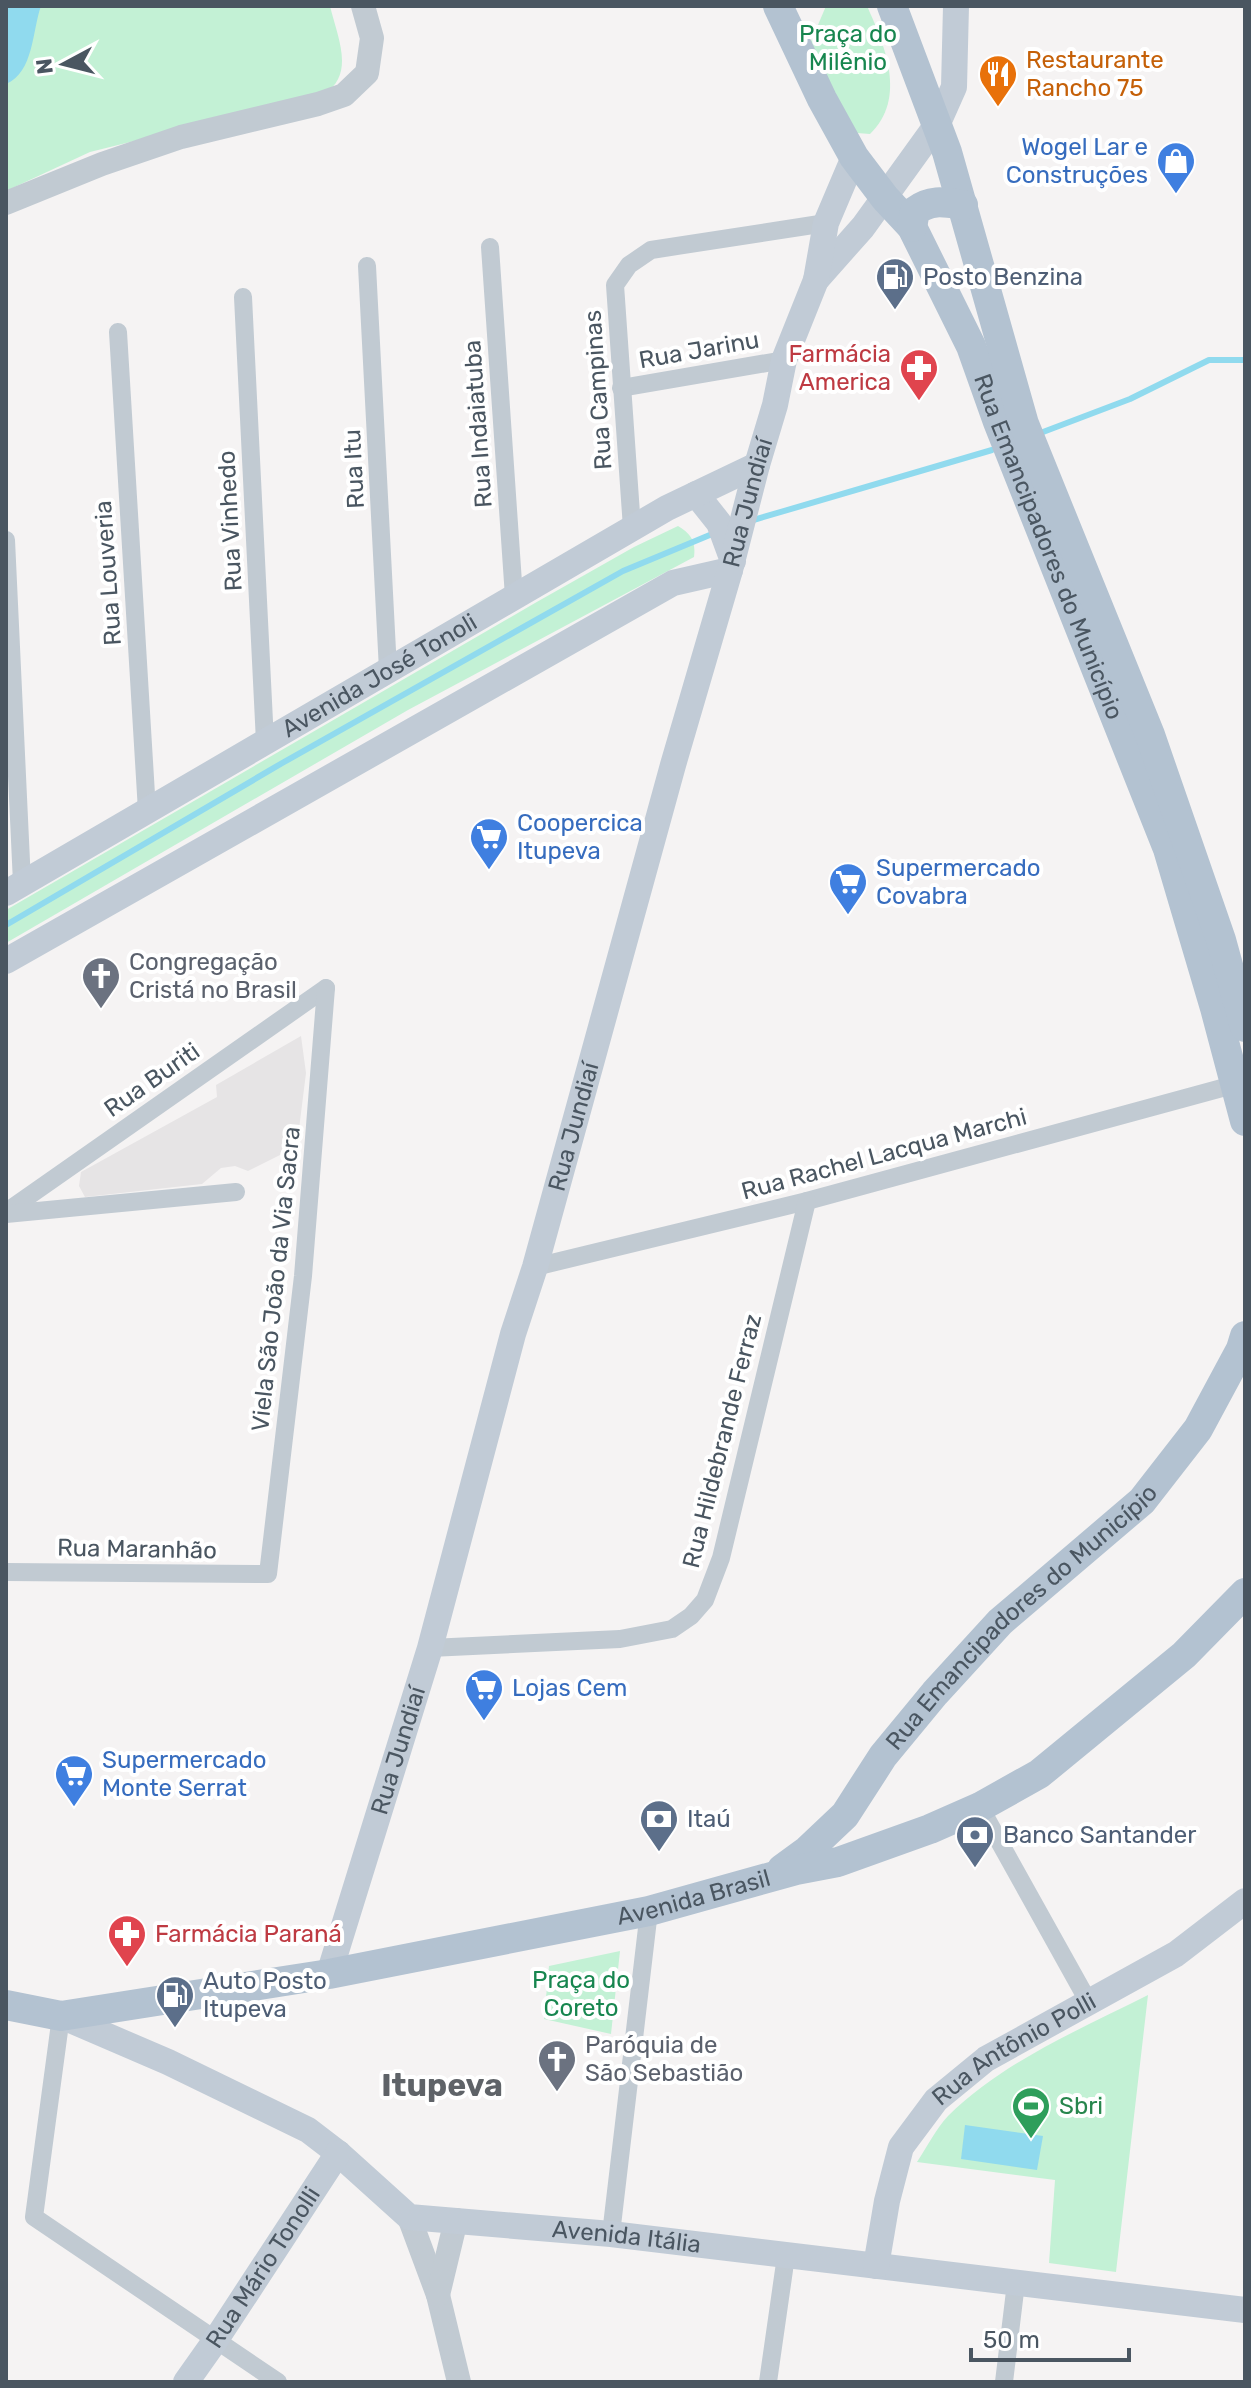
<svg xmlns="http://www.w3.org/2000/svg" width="1251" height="2388" viewBox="0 0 1251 2388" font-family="Rubik,sans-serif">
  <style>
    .education { fill: #e6e4e5 }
    .green { fill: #c3f1d5 }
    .water { fill: #90daee }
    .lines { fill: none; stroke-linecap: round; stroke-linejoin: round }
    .stream { stroke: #90daee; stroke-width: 6 }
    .minor { stroke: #c1cad2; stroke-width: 18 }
    .tertiary { stroke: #c1cad2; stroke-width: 24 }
    .secondary { stroke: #c1cbd6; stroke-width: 26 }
    .primary { stroke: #b3c2d1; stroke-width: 30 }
    .labels { text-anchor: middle; stroke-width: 8; stroke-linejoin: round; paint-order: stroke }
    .park-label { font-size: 24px; fill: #17864f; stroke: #fff }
    .food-label { font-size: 24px; fill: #c56008; stroke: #fff; text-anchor: start }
    .shop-label { font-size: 24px; fill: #366cbe; stroke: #fff; text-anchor: start }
    .service-label { font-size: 24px; fill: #4e5e75; stroke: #fff; text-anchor: start }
    .street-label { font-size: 24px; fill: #4a5661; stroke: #fff }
    .health-label { font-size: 24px; fill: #be3a42; stroke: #fff; text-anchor: end }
    .worship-label { font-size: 24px; fill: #5b616d; stroke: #fff; text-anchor: start }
    .leisure-label { font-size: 24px; fill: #27864d; stroke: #fff; text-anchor: start }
    .district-label { font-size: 32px; font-weight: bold; fill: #5f6368; stroke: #fff }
  </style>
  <rect width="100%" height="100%" fill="#f5f3f3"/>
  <!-- education -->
  <polygon class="education" points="301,1036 306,1073 296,1153 284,1153 248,1171 235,1166 221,1168 202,1184 85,1197 79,1186 81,1172 217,1097 216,1085"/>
  <!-- green -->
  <g class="green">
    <path d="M6 6H330C337 36 356 74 324 94L90 152 6 191Z"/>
    <path d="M826 6H867C885 46 907 98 870 134L857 133 809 46Z"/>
    <path d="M678 526C691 534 696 541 694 557L408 710 6 943V910L535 603 634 547Z"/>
    <polygon points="620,1951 611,2034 544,2019 549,1966"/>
    <path d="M1148 1995 1116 2272 1049 2263 1055 2180 917 2162C927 2147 936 2129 948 2116 1004 2061 1079 2030 1148 1995Z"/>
  </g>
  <!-- water -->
  <g class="water">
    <path d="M6 6H41C32 31 34 72 6 84Z"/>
    <polygon points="965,2125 1043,2136 1037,2170 961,2159"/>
  </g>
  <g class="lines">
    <!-- stream -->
    <g class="stream">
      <polyline points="1043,432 1130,399 1209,360 1245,360"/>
      <polyline points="750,521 992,450"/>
      <polyline points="6,925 284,762 623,571 717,532"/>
    </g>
    <!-- minor -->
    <g class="minor">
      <polyline points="490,247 514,597"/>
      <polyline points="367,266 388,670"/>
      <polyline points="243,297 265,742"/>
      <polyline points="118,332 147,811"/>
      <polyline points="621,388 784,360"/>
      <polyline points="632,528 615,285 629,265 651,250 826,223"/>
      <polyline points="6,540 22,883"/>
      <polyline points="6,1212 326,988"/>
      <polyline points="6,1214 236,1192"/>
      <polyline points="535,1267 807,1201 1244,1082"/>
      <polyline points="6,1572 268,1574 303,1276 326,988"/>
      <polyline points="430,1648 620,1639 672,1629 691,1616 705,1600 721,1558 807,1201"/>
      <polyline points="980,1807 1088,2001"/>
      <polyline points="61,2016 34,2217 278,2382"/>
      <polyline points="611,2234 649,1911"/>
      <polyline points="768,2382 786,2256"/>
      <polyline points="1004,2382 1016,2283"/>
    </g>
    <!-- tertiary -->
    <g class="tertiary">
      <polyline points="6,203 102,164 181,137 318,104 344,95 367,73 372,38 363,6"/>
      <polyline points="409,2217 438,2295 459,2382"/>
      <polyline points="438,2295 456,2220"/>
    </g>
    <!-- secondary -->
    <g class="secondary">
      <polyline points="816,280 863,227 938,123 954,87 956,6"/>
      <polyline points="696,494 719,523 733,561"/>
      <path id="s1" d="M6 893 667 508 757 465"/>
      <polyline points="6,961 673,583 730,570"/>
      <path id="s2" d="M329 1974 430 1648 513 1334 535 1267 673 765 730 570 757 465 775 405 784 360 816 280 826 223 854 157"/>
      <path id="s3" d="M61 2016 168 2062 308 2130 338 2153 409 2217 611 2234 1245 2310"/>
      <path id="s4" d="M876 2266 887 2201 901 2147 936 2100 986 2059 1176 1954 1245 1901"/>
      <path id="s5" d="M186 2382 215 2341 338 2153"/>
    </g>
    <!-- primary -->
    <g class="primary">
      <path id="s6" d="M778 6 822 99 854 157 885 198 912 227 971 346 998 422 1168 849 1215 1008 1245 1121"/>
      <polyline points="892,6 947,152 1024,424 1150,735 1221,940 1245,1027"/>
      <path d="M912 227 915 211C931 199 944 202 963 205"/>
      <path id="s7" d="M782 1869 808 1850 845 1815 883 1756 935 1693 1000 1622 1142 1501 1198 1429 1241 1349 1245 1336"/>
      <path id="s8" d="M6 2005 61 2016 329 1974 649 1911 796 1870 838 1862 930 1829 980 1807 1039 1774 1184 1655 1245 1593"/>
    </g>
  </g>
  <!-- icons -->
  <defs>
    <g id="restaurant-pin" transform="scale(2)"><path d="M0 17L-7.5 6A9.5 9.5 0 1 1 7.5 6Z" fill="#e8710a" stroke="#fff"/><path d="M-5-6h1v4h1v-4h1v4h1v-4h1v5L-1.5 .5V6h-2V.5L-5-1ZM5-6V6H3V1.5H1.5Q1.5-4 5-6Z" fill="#fff"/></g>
    <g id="shop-pin" transform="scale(2)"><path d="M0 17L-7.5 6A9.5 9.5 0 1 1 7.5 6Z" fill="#3f7fe0" stroke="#fff"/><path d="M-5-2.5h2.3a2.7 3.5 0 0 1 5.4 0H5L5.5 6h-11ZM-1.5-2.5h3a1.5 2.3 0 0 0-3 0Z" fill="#fff"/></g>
    <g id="fuel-pin" transform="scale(2)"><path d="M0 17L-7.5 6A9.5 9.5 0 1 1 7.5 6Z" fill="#5c6f8a" stroke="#fff"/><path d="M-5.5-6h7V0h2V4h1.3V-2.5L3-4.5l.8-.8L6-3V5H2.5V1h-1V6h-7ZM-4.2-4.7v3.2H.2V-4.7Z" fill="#fff"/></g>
    <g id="pharmacy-pin" transform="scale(2)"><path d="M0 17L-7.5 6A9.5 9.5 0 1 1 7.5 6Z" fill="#e0444e" stroke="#fff"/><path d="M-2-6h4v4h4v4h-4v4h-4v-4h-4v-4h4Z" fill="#fff"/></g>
    <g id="supermarket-pin" transform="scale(2)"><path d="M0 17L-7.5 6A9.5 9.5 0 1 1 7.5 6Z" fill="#3f7fe0" stroke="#fff"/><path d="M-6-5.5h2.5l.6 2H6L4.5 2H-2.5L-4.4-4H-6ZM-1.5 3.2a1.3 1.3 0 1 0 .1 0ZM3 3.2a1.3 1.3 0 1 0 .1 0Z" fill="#fff"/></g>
    <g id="church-pin" transform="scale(2)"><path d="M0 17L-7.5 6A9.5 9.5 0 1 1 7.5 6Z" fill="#6b7280" stroke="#fff"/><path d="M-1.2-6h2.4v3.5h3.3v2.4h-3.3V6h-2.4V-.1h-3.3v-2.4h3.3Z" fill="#fff"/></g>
    <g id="bank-pin" transform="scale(2)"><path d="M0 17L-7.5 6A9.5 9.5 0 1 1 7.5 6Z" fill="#5c6f8a" stroke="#fff"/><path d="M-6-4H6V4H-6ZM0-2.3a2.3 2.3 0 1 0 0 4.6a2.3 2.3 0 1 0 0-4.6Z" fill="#fff"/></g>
    <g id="stadium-pin" transform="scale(2)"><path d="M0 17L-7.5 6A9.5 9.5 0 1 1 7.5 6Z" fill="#2e9e5b" stroke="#fff"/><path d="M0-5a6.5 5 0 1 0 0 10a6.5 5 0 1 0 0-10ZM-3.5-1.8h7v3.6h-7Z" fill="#fff"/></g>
  </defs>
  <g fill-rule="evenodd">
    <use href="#restaurant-pin" x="998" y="74"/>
    <use href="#shop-pin" x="1176" y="161"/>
    <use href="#fuel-pin" x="895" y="277"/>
    <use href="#pharmacy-pin" x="919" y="368"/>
    <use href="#supermarket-pin" x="489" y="837"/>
    <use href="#supermarket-pin" x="848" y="882"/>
    <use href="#church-pin" x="101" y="976"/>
    <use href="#supermarket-pin" x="484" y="1688"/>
    <use href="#supermarket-pin" x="74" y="1774"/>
    <use href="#bank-pin" x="659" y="1819"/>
    <use href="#bank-pin" x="975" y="1835"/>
    <use href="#pharmacy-pin" x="127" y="1934"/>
    <use href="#fuel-pin" x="175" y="1995"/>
    <use href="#church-pin" x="557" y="2059"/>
    <use href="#stadium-pin" x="1031" y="2106"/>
  </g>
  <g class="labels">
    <!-- park labels -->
    <g class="park-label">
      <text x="848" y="42">Praça do<tspan x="848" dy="28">Milênio</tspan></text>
      <text x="581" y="1988">Praça do<tspan x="581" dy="28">Coreto</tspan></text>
    </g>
    <!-- food labels -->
    <g class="food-label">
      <text x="1026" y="68">Restaurante<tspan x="1026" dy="28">Rancho 75</tspan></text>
    </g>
    <!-- shop labels -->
    <g class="shop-label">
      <text x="1148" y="155" text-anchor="end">Wogel Lar e<tspan x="1148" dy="28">Construções</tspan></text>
      <text x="517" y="831">Coopercica<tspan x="517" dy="28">Itupeva</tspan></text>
      <text x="876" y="876">Supermercado<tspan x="876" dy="28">Covabra</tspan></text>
      <text x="512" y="1696">Lojas Cem</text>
      <text x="102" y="1768">Supermercado<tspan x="102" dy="28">Monte Serrat</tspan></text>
    </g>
    <!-- service labels -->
    <g class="service-label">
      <text x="923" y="285">Posto Benzina</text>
      <text x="687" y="1827">Itaú</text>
      <text x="1003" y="1843">Banco Santander</text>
      <text x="203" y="1989">Auto Posto<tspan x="203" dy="28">Itupeva</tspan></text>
    </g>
    <!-- street labels -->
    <g class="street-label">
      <text transform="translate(699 350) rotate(-10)" y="8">Rua Jarinu</text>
      <text transform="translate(598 390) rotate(-94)" y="8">Rua Campinas</text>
      <text transform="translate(478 424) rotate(-94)" y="8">Rua Indaiatuba</text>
      <text transform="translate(354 469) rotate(-93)" y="8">Rua Itu</text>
      <text dy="8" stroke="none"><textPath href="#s2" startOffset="1530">Rua Jundiaí</textPath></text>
      <text transform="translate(230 521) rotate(-93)" y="8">Rua Vinhedo</text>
      <text dy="8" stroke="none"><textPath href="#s6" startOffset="608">Rua Emancipadores do Município</textPath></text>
      <text transform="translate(108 573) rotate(-94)" y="8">Rua Louveria</text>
      <text dy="8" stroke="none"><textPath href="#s1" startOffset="432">Avenida José Tonoli</textPath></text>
      <text transform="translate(152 1080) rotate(-35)" y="8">Rua Buriti</text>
      <text dy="8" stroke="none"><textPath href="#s2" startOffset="882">Rua Jundiaí</textPath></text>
      <text transform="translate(884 1154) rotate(-15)" y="8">Rua Rachel Lacqua Marchi</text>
      <text transform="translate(276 1279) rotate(-84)" y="8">Viela São João da Via Sacra</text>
      <text transform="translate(722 1441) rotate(-76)" y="8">Rua Hildebrande Ferraz</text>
      <text transform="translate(137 1549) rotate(1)" y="8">Rua Maranhão</text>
      <text dy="8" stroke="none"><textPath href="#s7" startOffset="350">Rua Emancipadores do Município</textPath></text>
      <text dy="8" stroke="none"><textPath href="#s2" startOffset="234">Rua Jundiaí</textPath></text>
      <text dy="8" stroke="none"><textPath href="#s8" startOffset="700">Avenida Brasil</textPath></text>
      <text dy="8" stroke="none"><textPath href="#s4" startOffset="274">Rua Antônio Polli</textPath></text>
      <text dy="8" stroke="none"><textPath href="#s3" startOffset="624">Avenida Itália</textPath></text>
      <text dy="8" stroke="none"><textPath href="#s5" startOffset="138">Rua Mário Tonolli</textPath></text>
    </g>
    <!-- health labels -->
    <g class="health-label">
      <text x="891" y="362">Farmácia<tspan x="891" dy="28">America</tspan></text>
      <text x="155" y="1942" text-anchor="start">Farmácia Paraná</text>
    </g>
    <!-- worship labels -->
    <g class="worship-label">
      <text x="129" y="970">Congregação<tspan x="129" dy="28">Cristá no Brasil</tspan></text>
      <text x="585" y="2053">Paróquia de<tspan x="585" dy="28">São Sebastião</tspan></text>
    </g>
    <!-- leisure labels -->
    <g class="leisure-label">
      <text x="1059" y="2114">Sbri</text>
    </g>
    <!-- district labels -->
    <g class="district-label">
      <text x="442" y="2096">Itupeva</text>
    </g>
  </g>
  <!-- border -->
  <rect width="1251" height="2388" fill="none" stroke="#4a5661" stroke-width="16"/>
  <!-- north arrow -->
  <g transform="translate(64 64) rotate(263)" stroke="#ffffff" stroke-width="6" paint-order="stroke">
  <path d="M0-6L14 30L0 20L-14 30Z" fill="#4a5661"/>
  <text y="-12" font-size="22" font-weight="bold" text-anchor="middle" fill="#4a5661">N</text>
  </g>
  <!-- scale -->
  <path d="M971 2348v12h158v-12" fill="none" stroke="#4a5661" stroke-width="4"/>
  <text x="983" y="2348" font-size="24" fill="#4a5661" stroke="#ffffff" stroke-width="6" paint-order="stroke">50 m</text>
</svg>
